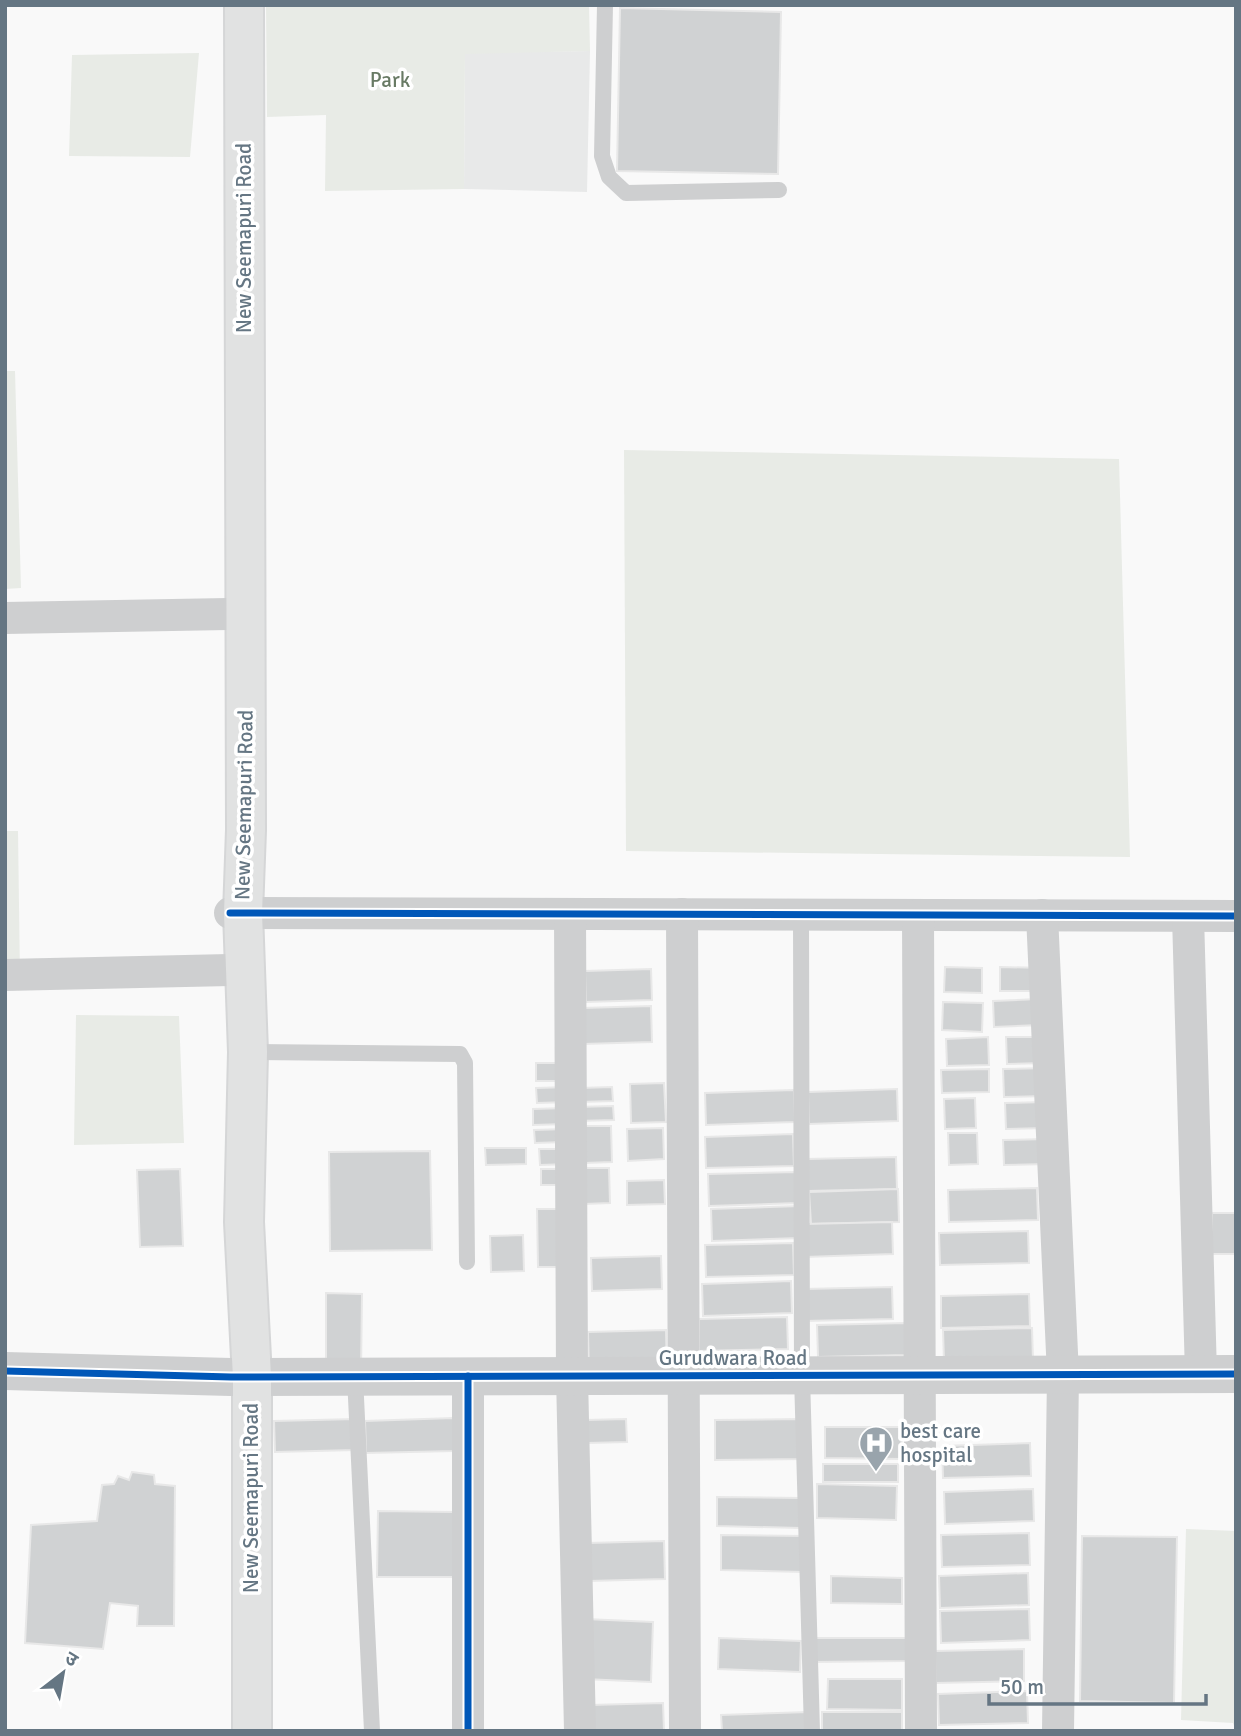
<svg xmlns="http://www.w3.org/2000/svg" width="1241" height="1736" viewBox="0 0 1241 1736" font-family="Signika,'Noto Sans Devanagari',sans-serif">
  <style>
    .built { fill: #e8e9e9 }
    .green { fill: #e8ebe6 }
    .building { fill: #d0d2d3; stroke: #e8e8e8; stroke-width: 2 }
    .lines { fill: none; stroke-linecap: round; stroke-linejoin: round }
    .secondary-casing { stroke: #d5d6d7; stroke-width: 42 }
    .service { stroke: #cecfd0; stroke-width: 16 }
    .minor { stroke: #cecfd0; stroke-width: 32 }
    .tertiary { stroke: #cecfd0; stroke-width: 38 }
    .secondary { stroke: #e1e2e2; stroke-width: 38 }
    .cycleway-casing { stroke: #fff; stroke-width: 11 }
    .cycleway { stroke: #0057b8; stroke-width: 7 }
    .labels { text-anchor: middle; stroke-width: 7; stroke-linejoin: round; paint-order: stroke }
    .park-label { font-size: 21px; fill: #687a64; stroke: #fff }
    .street-label { font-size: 21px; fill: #657683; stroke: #fff }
    .poi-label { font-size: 21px; fill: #657683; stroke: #fff; text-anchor: start }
  </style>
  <rect width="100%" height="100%" fill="#f9f9f9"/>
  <!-- built -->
  <polygon class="built" points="590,51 587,192 464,189 465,53"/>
  <!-- green -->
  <g class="green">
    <polygon points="266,5 589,5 590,51 465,54 464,189 325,191 326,115 267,117"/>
    <polygon points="199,53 190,157 69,156 72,55"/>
    <polygon points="5,371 15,371 21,588 5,589"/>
    <polygon points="624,450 1119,459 1130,857 626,851"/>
    <polygon points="5,831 18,831 20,979 5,979"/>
    <polygon points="76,1015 179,1016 184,1143 74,1145"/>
    <polygon points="1186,1529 1236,1531 1236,1731 1233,1723 1181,1720"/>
  </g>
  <!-- building -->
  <g class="building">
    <polygon points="620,8 781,12 778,174 617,171"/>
    <polygon points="945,967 982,968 982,993 944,992"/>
    <polygon points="1000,967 1044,968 1044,991 1000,991"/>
    <polygon points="651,969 652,1000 586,1002 585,971"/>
    <polygon points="1038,999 1040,1025 994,1027 993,1001"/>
    <polygon points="943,1002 983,1003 982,1032 942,1030"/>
    <polygon points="651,1006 652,1042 583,1044 582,1008"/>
    <polygon points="988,1037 989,1065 947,1066 946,1039"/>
    <polygon points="1006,1037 1044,1037 1045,1063 1007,1064"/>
    <rect x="536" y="1063" width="32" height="18"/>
    <polygon points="1047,1068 1047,1096 1004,1097 1003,1069"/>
    <polygon points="989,1069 989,1092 942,1093 941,1070"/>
    <polygon points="664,1083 666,1122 631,1123 630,1084"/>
    <polygon points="569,1087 570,1102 537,1103 536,1088"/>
    <polygon points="612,1087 613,1101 579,1102 579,1088"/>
    <polygon points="897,1089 898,1121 809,1124 808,1092"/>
    <polygon points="794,1090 795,1122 706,1125 705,1093"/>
    <polygon points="975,1098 976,1128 945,1129 944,1099"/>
    <polygon points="1045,1102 1046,1128 1006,1129 1005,1103"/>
    <polygon points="613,1106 614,1120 577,1121 576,1107"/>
    <polygon points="566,1108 567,1124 533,1125 533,1109"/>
    <polygon points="582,1126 611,1126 612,1162 584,1163"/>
    <polygon points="663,1128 664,1159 628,1161 627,1129"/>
    <polygon points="565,1129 565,1142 535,1143 534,1130"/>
    <polygon points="948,1133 977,1133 978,1164 949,1165"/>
    <polygon points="793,1134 794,1166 706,1168 705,1137"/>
    <polygon points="1047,1139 1048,1164 1004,1165 1003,1140"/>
    <polygon points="485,1148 526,1148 526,1164 486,1165"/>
    <polygon points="539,1149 569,1149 570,1164 540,1165"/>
    <polygon points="430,1151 432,1250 330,1251 329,1152"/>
    <polygon points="896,1157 897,1189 808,1191 807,1159"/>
    <polygon points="583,1168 609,1168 610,1203 584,1204"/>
    <polygon points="180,1169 183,1246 140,1247 137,1170"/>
    <rect x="541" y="1169" width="30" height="16"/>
    <polygon points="797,1172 798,1203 709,1206 708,1174"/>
    <polygon points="664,1180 665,1204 627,1205 627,1181"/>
    <polygon points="1037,1188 1038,1220 949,1222 948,1190"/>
    <polygon points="898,1189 899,1222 811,1224 809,1192"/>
    <polygon points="800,1206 800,1238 712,1241 711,1209"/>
    <polygon points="537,1209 565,1209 566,1267 538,1267"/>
    <rect x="1212" y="1213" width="24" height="41"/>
    <polygon points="892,1222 893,1254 805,1257 804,1224"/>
    <polygon points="1028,1231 1029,1263 940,1265 939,1233"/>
    <polygon points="523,1235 524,1271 491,1272 490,1236"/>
    <polygon points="793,1243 794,1275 706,1277 705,1245"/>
    <polygon points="661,1256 662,1289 592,1291 591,1258"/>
    <polygon points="791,1281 792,1313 703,1316 702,1284"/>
    <polygon points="892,1287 893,1319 805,1321 804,1289"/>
    <polygon points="326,1293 362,1294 361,1373 326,1373"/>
    <polygon points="1029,1294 1030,1326 941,1328 941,1296"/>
    <polygon points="787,1317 788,1349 699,1351 699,1319"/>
    <polygon points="906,1323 907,1355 818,1357 817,1325"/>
    <polygon points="1032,1328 1033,1360 944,1362 943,1330"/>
    <polygon points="666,1330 667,1371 589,1373 588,1332"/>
    <polygon points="453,1418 454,1451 366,1453 365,1421"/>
    <polygon points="355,1419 356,1450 275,1452 274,1421"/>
    <polygon points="626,1419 627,1442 587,1443 586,1420"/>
    <polygon points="802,1419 803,1459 715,1460 715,1420"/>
    <polygon points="825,1427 902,1427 901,1459 825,1458"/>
    <polygon points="1030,1443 1031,1476 943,1478 942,1446"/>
    <rect x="823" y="1464" width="75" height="18"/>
    <polygon points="132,1472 154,1475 155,1484 175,1486 174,1626 137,1626 138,1606 110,1603 103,1649 25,1643 31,1525 97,1521 102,1485 114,1484 118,1476 129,1480"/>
    <polygon points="817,1484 897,1486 896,1520 817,1518"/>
    <polygon points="1033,1489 1034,1521 945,1524 944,1492"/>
    <polygon points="717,1497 800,1498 800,1528 717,1526"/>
    <polygon points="378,1511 456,1512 456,1577 377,1577"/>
    <polygon points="1029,1533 1030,1565 942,1567 941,1535"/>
    <polygon points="721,1535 805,1536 804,1572 721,1570"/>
    <polygon points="1082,1536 1177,1537 1174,1703 1080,1701"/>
    <polygon points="664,1541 665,1579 589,1581 588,1543"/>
    <polygon points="1028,1573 1029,1605 940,1608 939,1576"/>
    <polygon points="831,1576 902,1578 902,1604 831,1603"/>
    <polygon points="1029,1609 1030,1640 941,1643 940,1611"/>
    <polygon points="585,1619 653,1622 651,1682 584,1679"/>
    <polygon points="719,1638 801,1641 800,1672 718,1669"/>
    <polygon points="812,1638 906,1638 907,1661 812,1662"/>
    <polygon points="1024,1649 1024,1681 936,1683 935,1651"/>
    <polygon points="828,1679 902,1679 902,1710 827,1709"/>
    <polygon points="1027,1691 1028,1723 939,1725 938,1694"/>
    <polygon points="663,1703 664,1731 592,1731 591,1705"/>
    <polygon points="808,1712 809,1731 722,1731 721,1715"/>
    <rect x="822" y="1712" width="80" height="19"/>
  </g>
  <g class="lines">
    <!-- secondary casing -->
    <g class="secondary-casing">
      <polyline id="secondary" points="244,5 246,830 243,913 248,1052 244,1222 252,1377 252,1731"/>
    </g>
    <!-- service -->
    <g class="service">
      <polyline points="605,5 602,156 609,177 626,193 779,190"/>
      <polyline points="801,915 802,1376 812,1731"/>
      <polyline points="246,1052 460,1054 465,1063 467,1262"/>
      <polyline points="355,1377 372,1731"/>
    </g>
    <!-- minor -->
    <g class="minor">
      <polyline points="5,618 228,614"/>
      <polyline points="230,913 1236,916"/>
      <polyline points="570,914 572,1376 580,1731"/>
      <polyline points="682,914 685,1731"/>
      <polyline points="918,915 921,1731"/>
      <polyline points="1042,915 1063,1375 1058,1731"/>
      <polyline points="1188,916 1201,1374"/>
      <polyline points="5,975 230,970"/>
      <polyline points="468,1376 468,1731"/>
    </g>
    <!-- tertiary -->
    <polyline class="tertiary" points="5,1371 231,1377 1236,1374"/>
    <!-- secondary -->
    <use href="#secondary" class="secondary"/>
    <!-- cycleway casing -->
    <g class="cycleway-casing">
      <g id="cycleway">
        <polyline points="230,913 1236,916"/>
        <polyline points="5,1371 231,1377 1236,1374"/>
        <polyline points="468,1376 468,1731"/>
      </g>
    </g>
    <!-- cycleway -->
    <use href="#cycleway" class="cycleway"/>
  </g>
  <!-- icons -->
  <defs>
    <g id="hospital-pin" transform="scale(1.75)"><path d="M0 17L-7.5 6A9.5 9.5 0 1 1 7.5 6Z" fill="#99a4ac" stroke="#fff"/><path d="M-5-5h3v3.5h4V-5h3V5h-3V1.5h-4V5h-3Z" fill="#fff"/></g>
  </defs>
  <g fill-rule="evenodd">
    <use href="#hospital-pin" x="876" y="1443"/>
  </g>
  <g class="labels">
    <!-- park labels -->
    <g class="park-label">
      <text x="390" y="87">Park</text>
    </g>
    <!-- street labels -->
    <g class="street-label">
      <text transform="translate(244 238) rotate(-90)" y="7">New Seemapuri Road</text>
      <text transform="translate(244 805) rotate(-89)" y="7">New Seemapuri Road</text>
      <text x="733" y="1365">Gurudwara Road</text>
      <text transform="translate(251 1498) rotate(-90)" y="7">New Seemapuri Road</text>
    </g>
    <!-- poi labels -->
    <g class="poi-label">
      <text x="900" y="1438">best care<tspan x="900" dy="24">hospital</tspan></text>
    </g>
  </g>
  <!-- border -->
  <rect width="1241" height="1736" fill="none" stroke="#657683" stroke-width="14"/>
  <!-- north arrow -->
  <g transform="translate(63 1673) rotate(31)" stroke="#ffffff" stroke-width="5" paint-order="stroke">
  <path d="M0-5L12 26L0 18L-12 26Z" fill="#657683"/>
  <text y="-10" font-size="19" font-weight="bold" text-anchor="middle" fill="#657683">उ</text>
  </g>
  <!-- scale -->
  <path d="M989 1694v10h217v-10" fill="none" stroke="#657683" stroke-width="3.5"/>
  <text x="1000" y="1694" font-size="21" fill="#657683" stroke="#ffffff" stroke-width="5" paint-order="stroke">50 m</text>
</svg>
